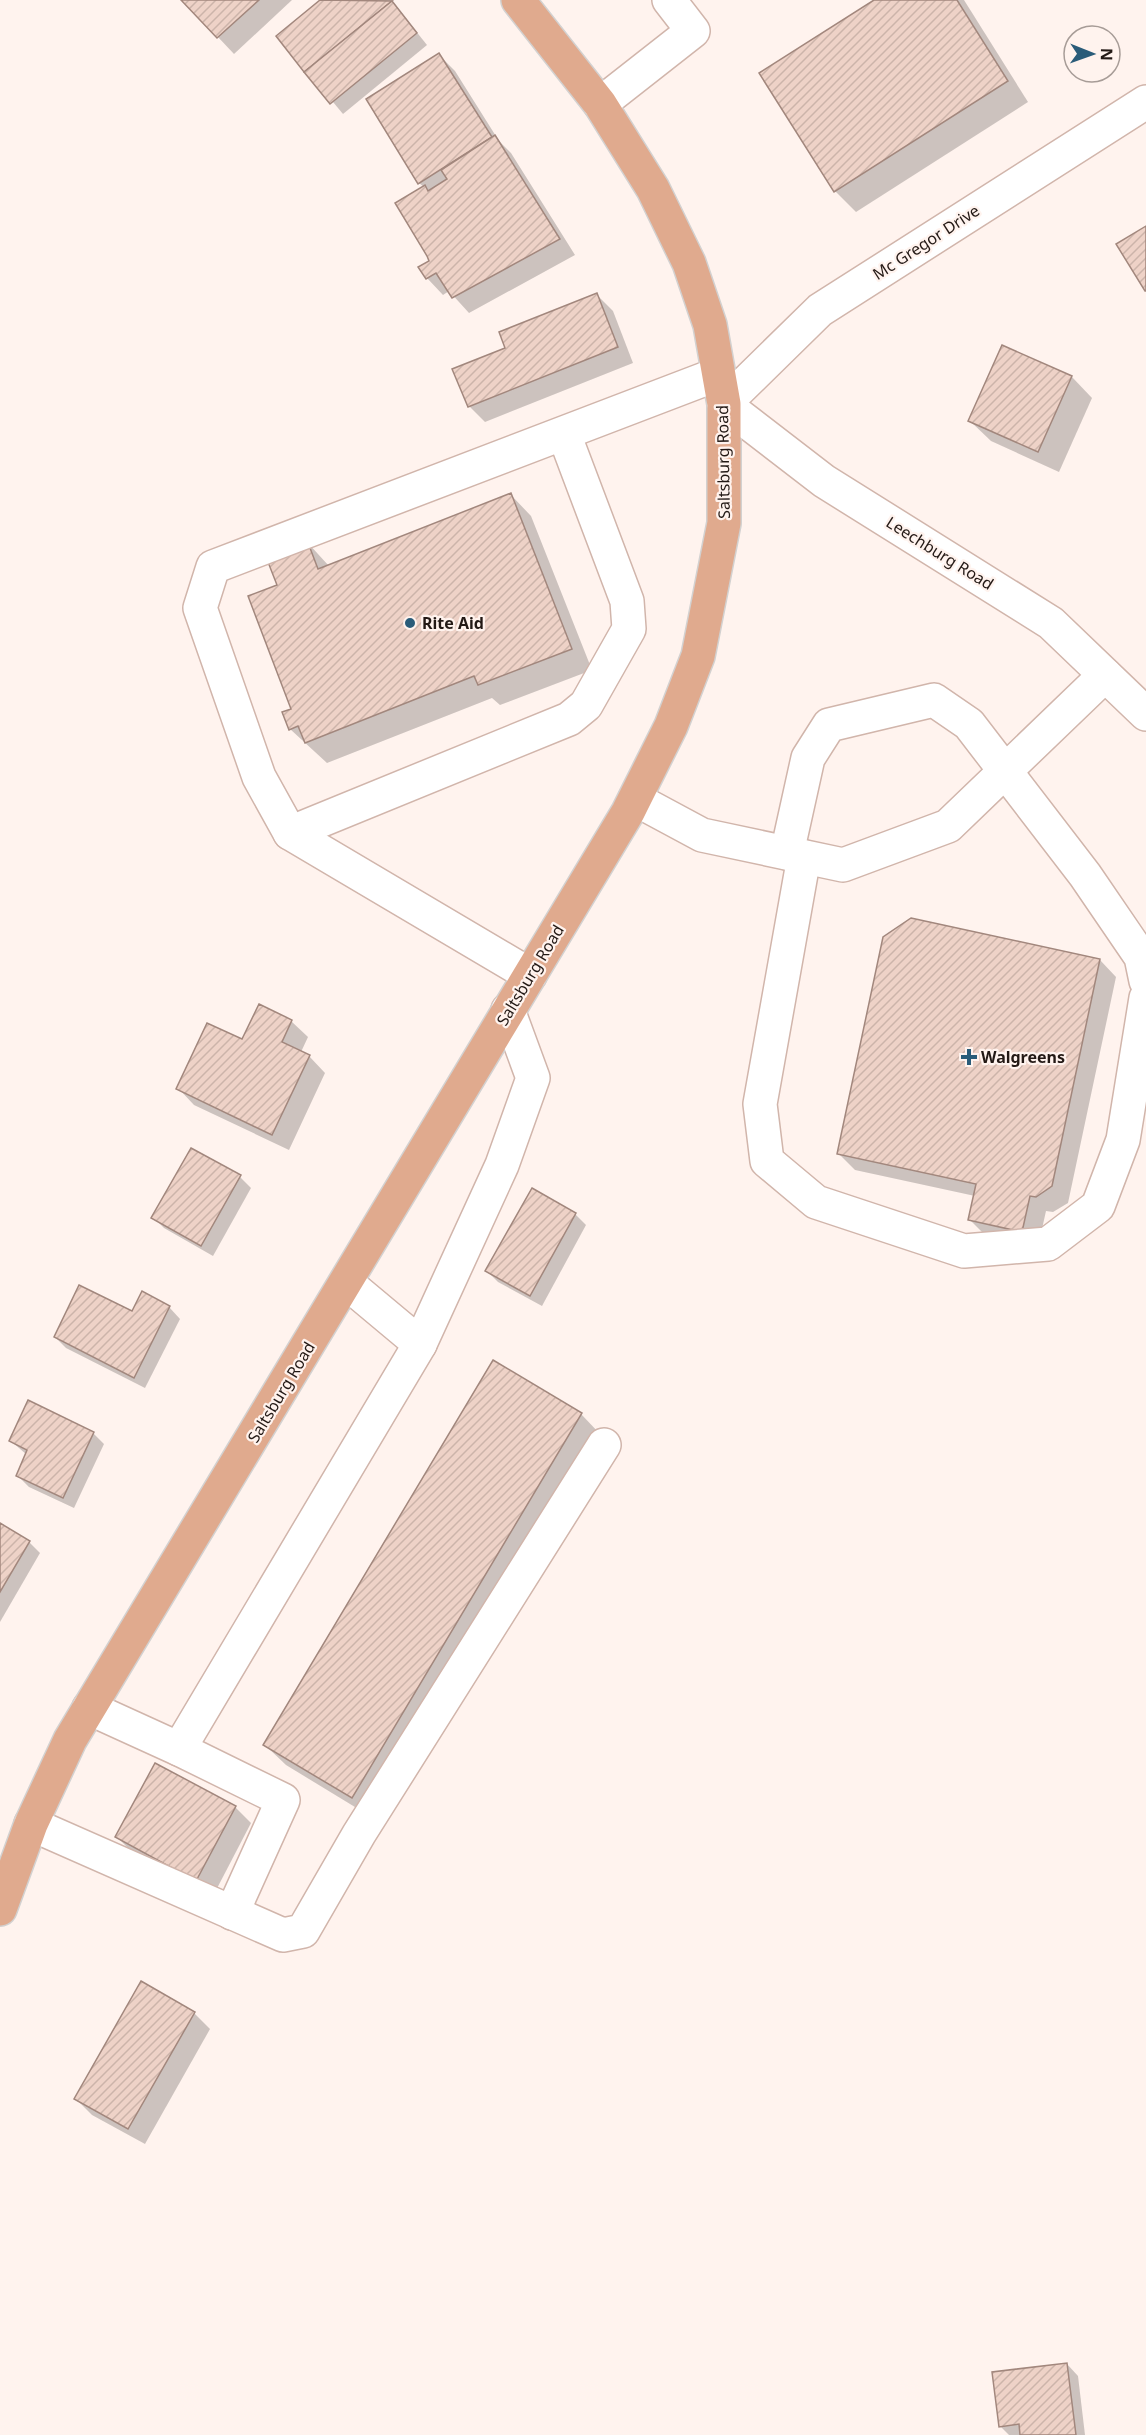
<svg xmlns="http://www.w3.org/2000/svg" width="1146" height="2435" viewBox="0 0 1146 2435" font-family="'Noto Sans',sans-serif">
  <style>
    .shadow { fill: #0003 }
    .building { fill: url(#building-hatch); stroke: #a2877d; stroke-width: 1.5 }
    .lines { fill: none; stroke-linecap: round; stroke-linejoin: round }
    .minor-casing { stroke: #d1b5ab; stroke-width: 36 }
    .major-casing { stroke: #d3d1d0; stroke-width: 36 }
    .minor { stroke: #fff; stroke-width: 33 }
    .major { stroke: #e0aa8e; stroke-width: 33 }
    .poi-dot { fill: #2a5c79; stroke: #fff3ee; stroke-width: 2 }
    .labels { text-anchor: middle; stroke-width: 4.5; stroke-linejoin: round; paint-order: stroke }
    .street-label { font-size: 16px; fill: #231915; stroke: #fff3ee }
    .poi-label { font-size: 16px; font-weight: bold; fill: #231915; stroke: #fff3ee; text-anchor: start }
  </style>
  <defs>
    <pattern id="building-hatch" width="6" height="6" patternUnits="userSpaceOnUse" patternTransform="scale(1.5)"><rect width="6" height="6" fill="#eed2c7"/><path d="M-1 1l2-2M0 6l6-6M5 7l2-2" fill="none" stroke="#ccb4aa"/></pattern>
  </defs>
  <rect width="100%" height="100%" fill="#fff3ee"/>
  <!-- shadow -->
  <g class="shadow">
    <polygon points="183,0 292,0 234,54"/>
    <polygon points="322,0 391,0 427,45 343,114 278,36"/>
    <polygon points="877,0 964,0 1028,102 856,212 835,191"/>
    <polygon points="439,55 455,71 499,141 511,153 575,255 469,313 449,291 443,295 427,278 430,262 424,187 419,183"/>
    <polygon points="597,295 613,311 633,363 485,422 469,406 507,349"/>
    <polygon points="1072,377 1092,398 1059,472 991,441 970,421"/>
    <polygon points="511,495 531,516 592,670 500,705 492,698 327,763 290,729 293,710 279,586 307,542 329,566"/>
    <polygon points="1100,960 1116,977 1068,1203 1053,1212 1046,1211 1038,1247 986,1236 970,1220 975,1196 855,1170 839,1154"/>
    <polygon points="291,1021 308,1037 301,1052 309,1056 325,1073 289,1150 194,1105 178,1088 243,1041"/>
    <polygon points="192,1150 240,1177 251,1188 213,1256 164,1228 153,1217"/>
    <polygon points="575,1214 586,1225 542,1306 498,1282 487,1271"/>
    <polygon points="169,1307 180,1319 145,1388 66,1348 55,1337"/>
    <polygon points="581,1414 601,1435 373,1818 286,1765 265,1745"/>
    <polygon points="93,1433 104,1444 74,1508 29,1487 18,1476 27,1455 11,1441"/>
    <polygon points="0,1525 29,1542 40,1553 0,1622"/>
    <polygon points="235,1807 251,1823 213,1896 133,1853 117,1837"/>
    <polygon points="194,2013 210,2029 145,2144 92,2115 76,2099"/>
    <polygon points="1067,2364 1078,2376 1085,2435 1009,2435 1000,2426"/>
  </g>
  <!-- building -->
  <g class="building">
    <polygon points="181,0 259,0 217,38"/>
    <polygon points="320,0 392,1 304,72 276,36"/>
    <polygon points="874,0 957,0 1008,81 834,192 759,73"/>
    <polygon points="392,1 417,33 330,104 304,72"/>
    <polygon points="439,53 492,137 418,184 366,99"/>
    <polygon points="495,135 560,239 452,298 436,273 426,279 418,267 429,261 427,256 395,203 425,185 428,191 447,179 441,170"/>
    <polygon points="1146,226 1146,291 1145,291 1116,244"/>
    <polygon points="597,293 618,347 468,407 452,369 505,348 499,332"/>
    <polygon points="1002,345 1072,376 1038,452 968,421"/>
    <polygon points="511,493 572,649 478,685 474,676 305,743 298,726 289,730 282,712 291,709 248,596 277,585 266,557 307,540 318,569"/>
    <polygon points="911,918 1100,959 1052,1186 1036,1197 1030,1196 1022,1232 968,1220 976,1184 837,1154 883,937"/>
    <polygon points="259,1004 292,1020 282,1042 310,1055 272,1135 176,1089 207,1023 242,1039"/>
    <polygon points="191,1148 241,1175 201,1246 151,1218"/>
    <polygon points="532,1188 576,1213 530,1296 485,1271"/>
    <polygon points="79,1285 132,1311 142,1291 170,1306 134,1378 54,1337"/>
    <polygon points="493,1360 582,1413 352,1798 263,1745"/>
    <polygon points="28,1400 94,1432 63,1498 16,1476 27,1450 9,1441"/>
    <polygon points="0,1523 30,1541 0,1592"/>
    <polygon points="155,1763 236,1806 196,1881 115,1837"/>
    <polygon points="141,1981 195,2012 128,2129 74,2099"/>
    <polygon points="1067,2363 1076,2435 1020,2435 1019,2424 999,2427 992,2372"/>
  </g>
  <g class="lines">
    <!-- minor casing -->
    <g class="minor-casing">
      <g id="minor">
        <polyline points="1146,102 820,310 724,404 824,481 1051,623 1146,714"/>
        <polyline points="600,104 693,31 669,0"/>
        <polyline points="635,799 702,835 843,865 948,826 1105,675"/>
        <polyline points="290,833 569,719 586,705 629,629 627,601 564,434"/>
        <polyline points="787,853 808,758 829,725 934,700 969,724 1085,875 1141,957 1146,981"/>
        <polyline points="804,857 760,1104 767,1161 816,1202 964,1251 1048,1244 1098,1206 1123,1140 1146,998"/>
        <polyline points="530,975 290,833 259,777 200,608 213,567 718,374"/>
        <polyline points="420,1344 502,1165 533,1078 508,1010"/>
        <polyline points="89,1708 179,1749 420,1344 347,1283"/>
        <polyline points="179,1749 283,1800 232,1913"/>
        <polyline points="31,1824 283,1935 303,1931 359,1834 604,1445"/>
      </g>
    </g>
    <!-- major casing -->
    <g class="major-casing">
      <polyline id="major" points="0,1909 31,1824 70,1740 628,812 671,726 698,656 724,523 724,404 710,325 689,263 653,189 600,104 518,0"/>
    </g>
    <!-- minor -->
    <use href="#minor" class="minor"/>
    <!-- major -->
    <use href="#major" class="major"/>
  </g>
  <!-- markers -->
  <g class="poi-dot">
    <circle cx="410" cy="623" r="6"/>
    <path d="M966 1048h6v6h6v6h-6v6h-6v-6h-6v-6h6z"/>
  </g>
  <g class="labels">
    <!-- street labels -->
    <g class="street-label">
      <text transform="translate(926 242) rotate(-33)" y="6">Mc Gregor Drive</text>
      <text transform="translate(723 462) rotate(-91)" y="6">Saltsburg Road</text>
      <text transform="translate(940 553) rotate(32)" y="6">Leechburg Road</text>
      <text transform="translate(530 975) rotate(-59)" y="6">Saltsburg Road</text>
      <text transform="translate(281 1392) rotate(-59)" y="6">Saltsburg Road</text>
    </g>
    <!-- poi labels -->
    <g class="poi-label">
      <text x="422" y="629">Rite Aid</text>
      <text x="981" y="1063">Walgreens</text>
    </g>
  </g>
  <!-- north arrow -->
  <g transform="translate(1092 54) rotate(91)"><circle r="28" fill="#fff3ee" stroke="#a79c97" stroke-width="1.5"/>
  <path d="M0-4.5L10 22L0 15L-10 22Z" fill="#2a5c79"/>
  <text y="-9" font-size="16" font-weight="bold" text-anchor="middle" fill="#231915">N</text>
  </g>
</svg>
